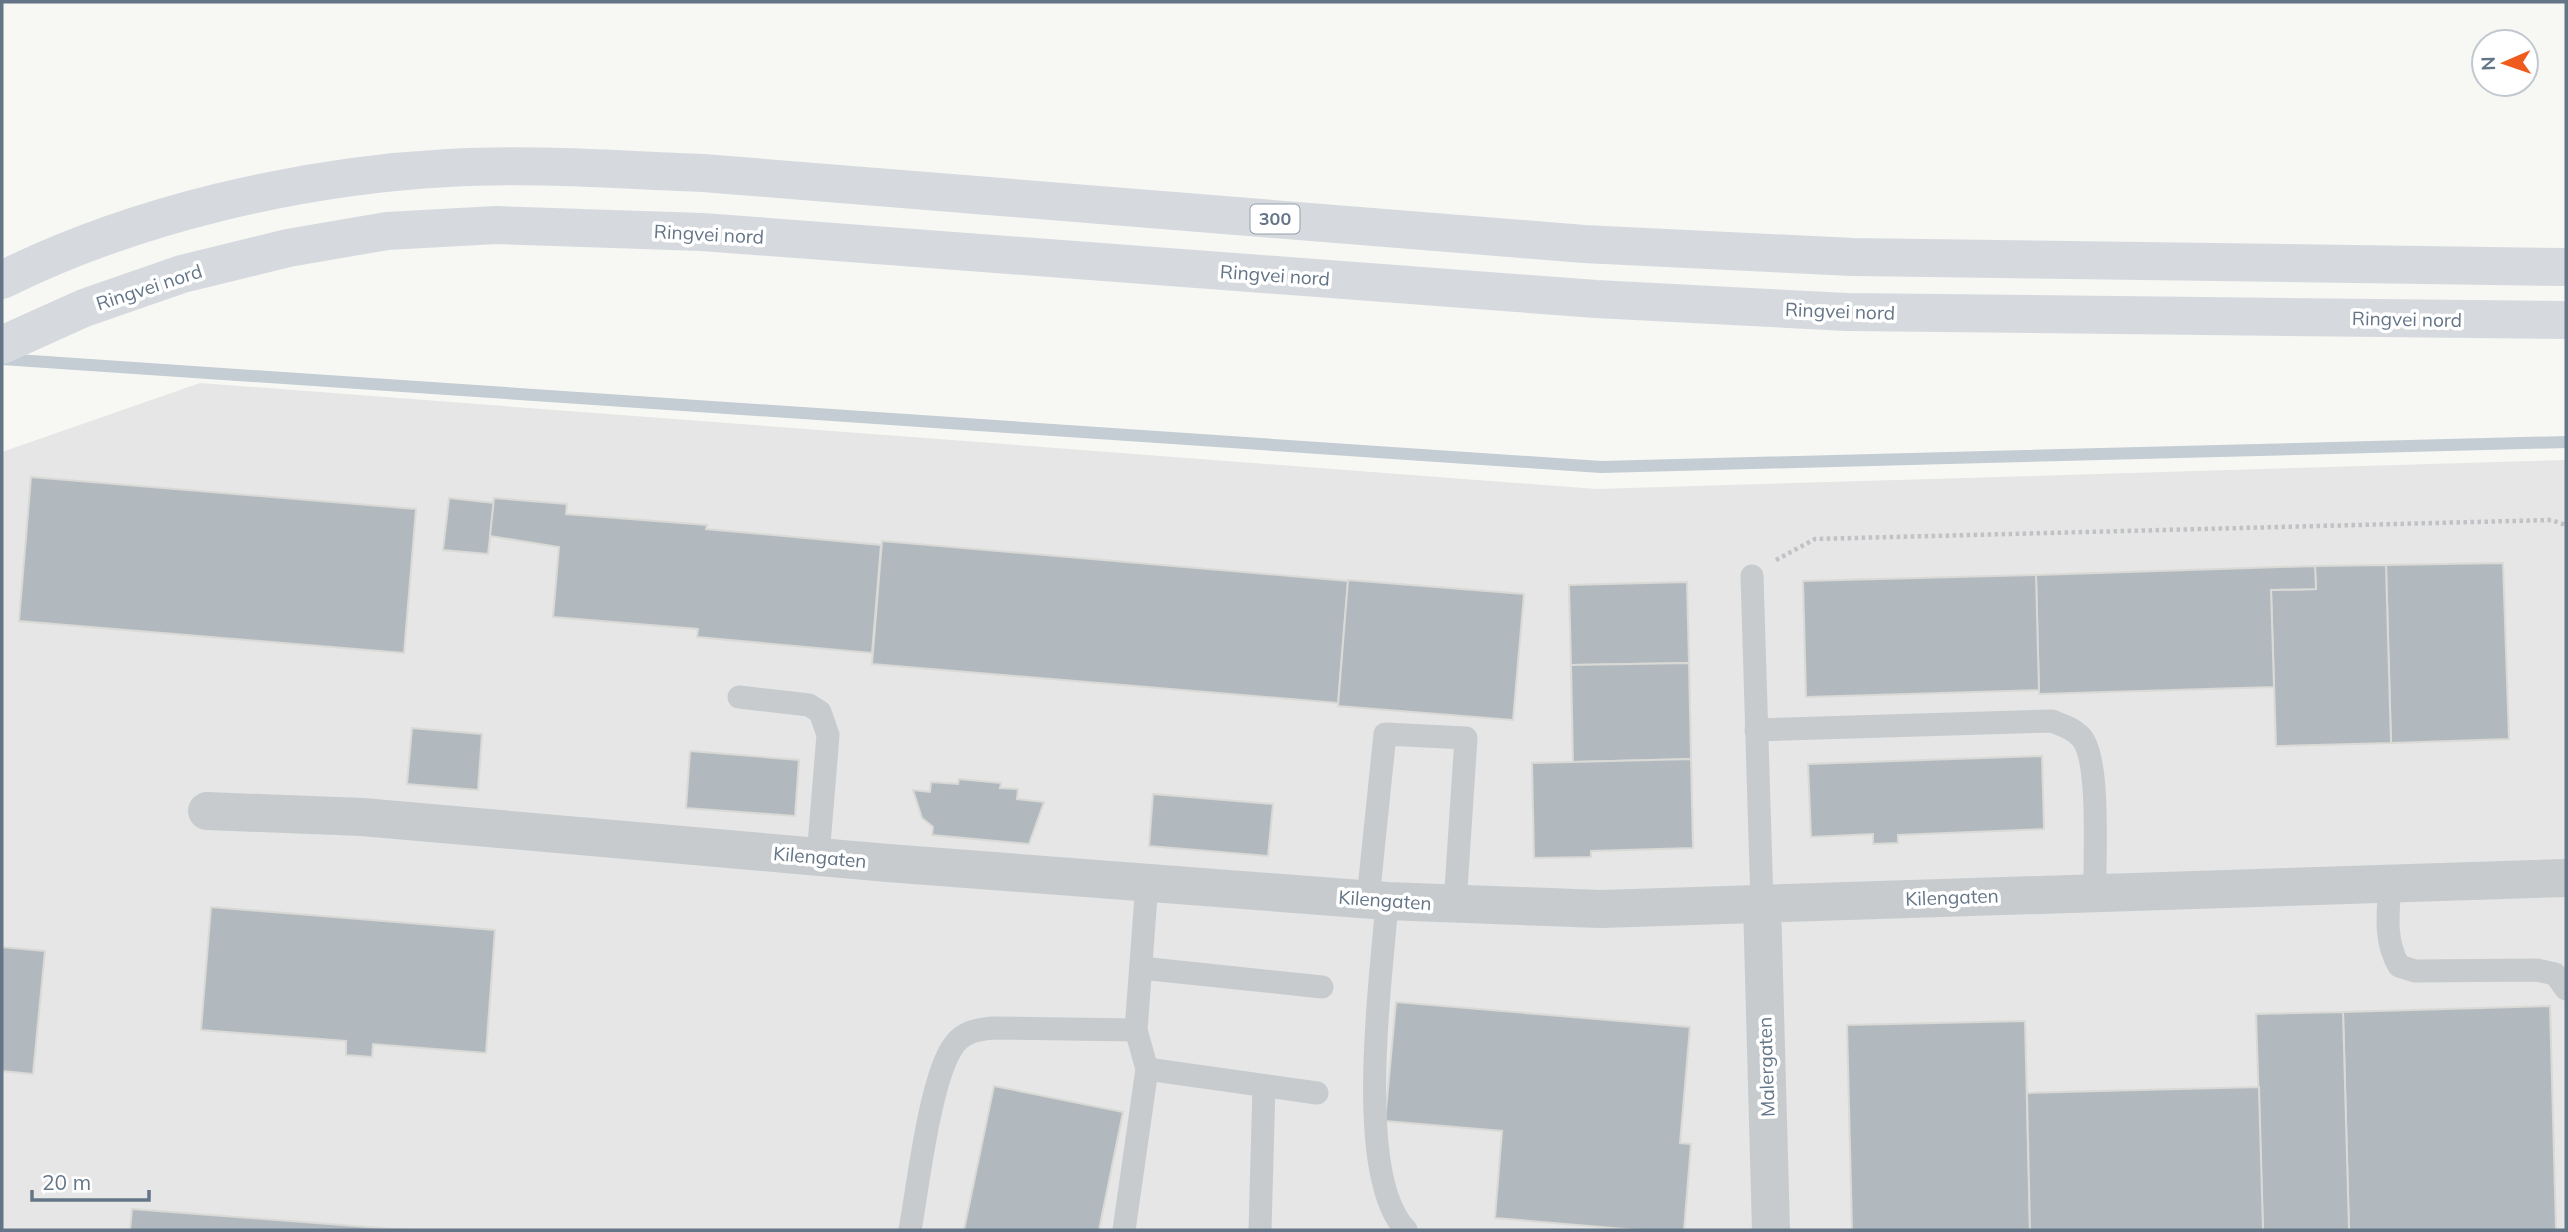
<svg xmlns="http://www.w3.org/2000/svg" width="2568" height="1232" viewBox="0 0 2568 1232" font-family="Mulish,sans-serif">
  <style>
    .built { fill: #e5e6e5 }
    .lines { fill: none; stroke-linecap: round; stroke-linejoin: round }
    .stream { stroke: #c3cdd3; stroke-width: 12 }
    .building { fill: #b2b9be; stroke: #d9d9d6; stroke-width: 2 }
    .path { stroke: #c0c2c5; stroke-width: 4.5; stroke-dasharray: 3.5 3.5; stroke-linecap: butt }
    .service { stroke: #c7cbce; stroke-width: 23 }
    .minor { stroke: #c7cbce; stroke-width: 38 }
    .primary { stroke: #d6dadf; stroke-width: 38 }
    .labels { text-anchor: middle; stroke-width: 7; stroke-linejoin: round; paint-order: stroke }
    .shield { fill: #fff; stroke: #929eab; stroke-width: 2 }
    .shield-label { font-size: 18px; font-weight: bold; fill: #647587 }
    .street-label { font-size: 19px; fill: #647587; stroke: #fff }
  </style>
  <rect width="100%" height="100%" fill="#f7f7f4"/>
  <!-- built -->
  <polygon class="built" points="200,383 1596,489 2566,460 2566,1230 2,1230 2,452"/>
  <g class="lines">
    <!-- stream -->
    <polyline class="stream" points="2,359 1601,467 2566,442"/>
  </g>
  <!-- building -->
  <g class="building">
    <polygon points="31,477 416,509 404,653 19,621"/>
    <polygon points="449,498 494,503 488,554 443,550"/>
    <polygon points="494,498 567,504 566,514 707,525 706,529 881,545 872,653 697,637 698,629 553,617 559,547 490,536"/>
    <polygon points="882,541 1348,581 1338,703 872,664"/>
    <polygon points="2503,563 2509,739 2391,743 2386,565"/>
    <polygon points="2386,565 2391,743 2276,746 2271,590 2316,589 2315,566"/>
    <polygon points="2315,566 2316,589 2271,590 2274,687 2039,694 2036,575"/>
    <polygon points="2036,575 2039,690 1806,697 1803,581"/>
    <polygon points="1348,580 1524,594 1513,720 1338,706"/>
    <polygon points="1687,582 1689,663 1571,665 1569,585"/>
    <polygon points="1689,663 1691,759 1573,762 1571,665"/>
    <polygon points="412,728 482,734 478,790 407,784"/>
    <polygon points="690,751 799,760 795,816 686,808"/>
    <polygon points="2042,756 2044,829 1898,835 1898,843 1873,844 1873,834 1811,837 1808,764"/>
    <polygon points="1691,759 1693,848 1591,851 1591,857 1534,858 1532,763"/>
    <polygon points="959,779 1001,783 1000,788 1018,789 1017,799 1044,802 1029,844 932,835 933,827 922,818 913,790 930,792 931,782 958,784"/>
    <polygon points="1153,794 1273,804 1268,856 1149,846"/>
    <polygon points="211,907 495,930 486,1053 373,1044 372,1057 346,1055 346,1041 201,1030"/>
    <polygon points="2,947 45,951 33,1074 2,1071"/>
    <polygon points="1396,1002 1690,1027 1680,1143 1691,1144 1684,1230 1637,1230 1495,1218 1502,1131 1385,1121"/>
    <polygon points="2550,1006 2556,1230 2349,1230 2343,1012"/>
    <polygon points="2343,1012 2349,1230 2263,1230 2256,1014"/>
    <polygon points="2025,1021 2030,1230 1852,1230 1847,1025"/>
    <polygon points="994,1086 1123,1112 1099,1230 964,1230"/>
    <polygon points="2259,1087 2263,1230 2030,1230 2027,1093"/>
    <polygon points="132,1209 407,1230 130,1230"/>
  </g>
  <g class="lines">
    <!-- path -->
    <polyline class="path" points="1776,560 1815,539 2551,520 2566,525"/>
    <!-- service -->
    <g class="service">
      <polyline points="1752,576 1762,903"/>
      <polyline points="739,697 809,705 820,712 828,735 818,857"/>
      <path d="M1756 730 2052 721C2062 725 2073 728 2081 737 2101 759 2094 860 2095 893"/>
      <path d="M2390 885C2388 914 2384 940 2399 966L2415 971 2537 970 2555 974 2566 989"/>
      <polyline points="1368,899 1385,734 1466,738 1455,904"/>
      <path d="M1387 901C1382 976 1353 1175 1406 1230"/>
      <polyline points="1141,968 1322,987"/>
      <polyline points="1147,1069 1317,1093"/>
      <path d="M910 1230C918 1187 930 1077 954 1045 963 1032 976 1030 992 1028L1136 1030"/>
      <polyline points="1124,1230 1147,1069 1136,1030 1147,883"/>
      <polyline points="1260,1230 1264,1086"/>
    </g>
    <!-- minor -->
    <g class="minor">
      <polyline points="207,811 362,817 888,863 1387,901 1601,909 2566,878"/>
      <polyline points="1762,903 1771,1230"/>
    </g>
    <!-- primary -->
    <g class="primary">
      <path d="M2 280C135 214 300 176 448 168 533 163 619 170 703 173L1584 244 1853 257 2566 267"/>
      <polyline points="2,345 84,308 182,274 288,248 387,231 496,225 702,232 1596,299 1847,312 2566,320"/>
    </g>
  </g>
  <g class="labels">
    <!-- shield labels -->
    <rect class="shield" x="1250.5" y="204.5" width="49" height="29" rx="5"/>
    <g class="shield-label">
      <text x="1275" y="225">300</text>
    </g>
    <!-- street labels -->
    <g class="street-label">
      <text transform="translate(709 234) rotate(3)" y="7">Ringvei nord</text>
      <text transform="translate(1275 275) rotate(4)" y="7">Ringvei nord</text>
      <text transform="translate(149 287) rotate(-18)" y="7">Ringvei nord</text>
      <text transform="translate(1840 311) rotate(2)" y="7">Ringvei nord</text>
      <text transform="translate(2407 319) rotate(1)" y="7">Ringvei nord</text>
      <text transform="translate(820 857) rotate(5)" y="7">Kilengaten</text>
      <text transform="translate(1952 897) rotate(-2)" y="7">Kilengaten</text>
      <text transform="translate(1385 900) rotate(4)" y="7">Kilengaten</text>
      <text transform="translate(1766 1067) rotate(-92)" y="7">Malergaten</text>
    </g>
  </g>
  <!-- border -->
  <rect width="2568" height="1232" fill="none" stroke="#647587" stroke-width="7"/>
  <!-- north arrow -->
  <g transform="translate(2505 63) rotate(268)"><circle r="33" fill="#ffffff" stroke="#c1c8cf" stroke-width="2"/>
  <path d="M0-5L12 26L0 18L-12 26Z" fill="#ef5b1c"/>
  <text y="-10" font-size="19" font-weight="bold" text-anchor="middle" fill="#647587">N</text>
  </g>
  <!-- scale -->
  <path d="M32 1190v10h117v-10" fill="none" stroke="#647587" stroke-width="3.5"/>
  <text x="42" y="1190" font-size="21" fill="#647587" stroke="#ffffff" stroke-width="5" paint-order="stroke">20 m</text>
</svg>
